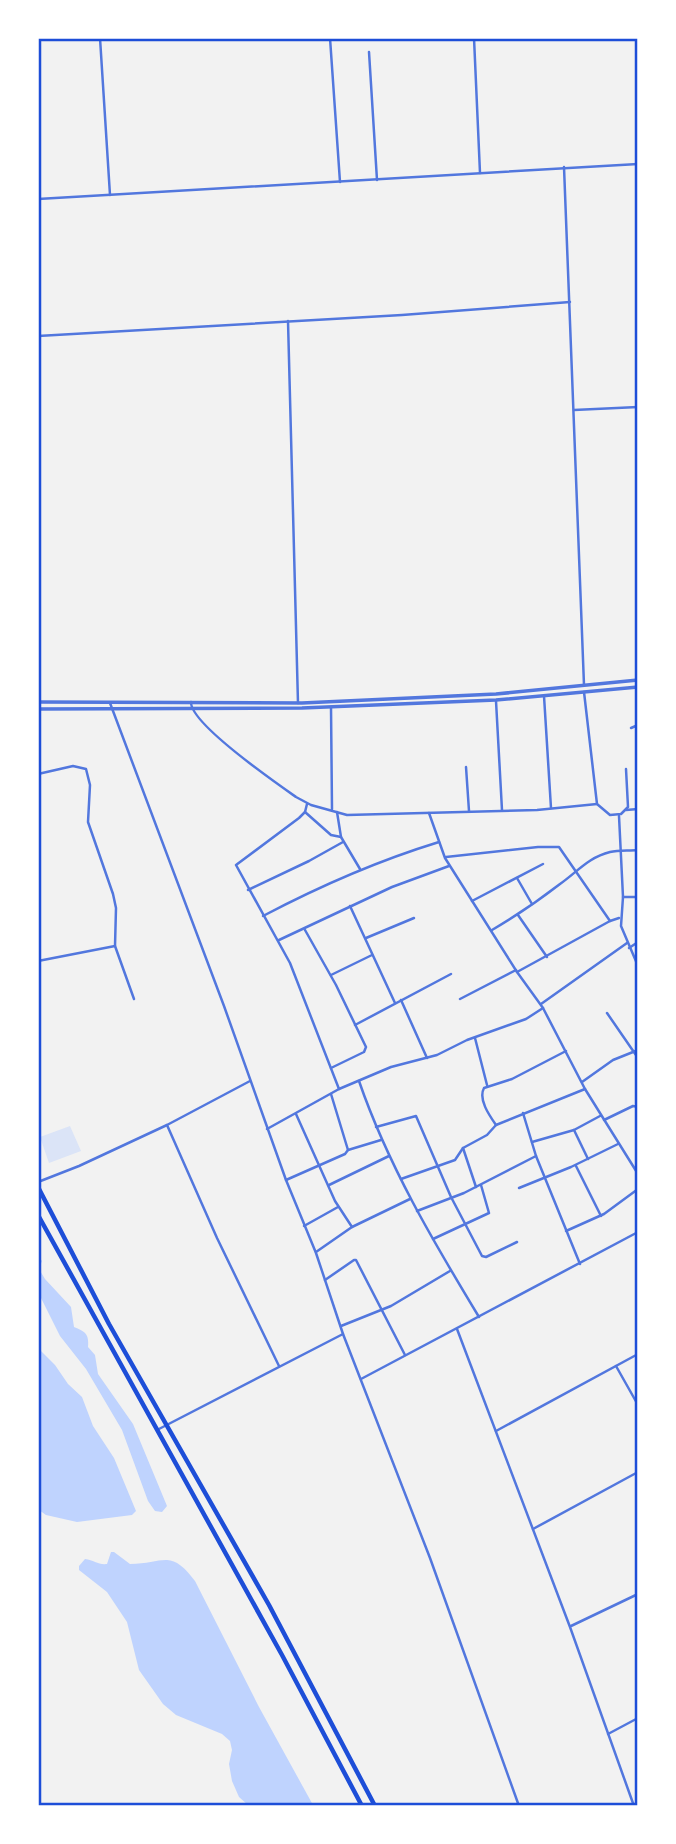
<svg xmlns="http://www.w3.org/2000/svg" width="676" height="1844" viewBox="0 0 676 1844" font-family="Figtree,sans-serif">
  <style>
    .green { fill: #dbe4f7 }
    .water { fill: #bfd3fe }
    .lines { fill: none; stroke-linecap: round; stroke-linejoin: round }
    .minor { stroke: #5277de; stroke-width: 2.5 }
    .tertiary { stroke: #5277de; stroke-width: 3.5 }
    .primary { stroke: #1d4ed8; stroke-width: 4.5 }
    .neatline { fill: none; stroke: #1d4ed8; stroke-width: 2.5 }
  </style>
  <rect width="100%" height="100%" fill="#f2f2f2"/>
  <!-- green -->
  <polygon class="green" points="70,1126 81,1151 49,1163 40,1137"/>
  <!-- water -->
  <g class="water">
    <path d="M38 1256 42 1261 39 1269 45 1279 71 1307 74 1327C86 1332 89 1334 88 1347L95 1355 98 1374 133 1424 167 1506 162 1512 155 1511 148 1501 122 1430 86 1369 60 1336 39 1294Z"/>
    <polygon points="39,1349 55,1365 68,1384 82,1397 93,1426 114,1458 136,1511 132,1515 77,1522 46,1515 39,1510"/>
    <path d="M111 1552H114L130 1564C164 1564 170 1548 195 1581L259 1707 313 1805H248L239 1797 232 1781 229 1764 232 1750 230 1741 222 1734 176 1715 163 1704 139 1670 127 1622 107 1592 79 1570V1566L85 1559C94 1560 98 1565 107 1564Z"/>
  </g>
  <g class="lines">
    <!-- minor -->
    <g class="minor">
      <polyline points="100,38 110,195"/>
      <polyline points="330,38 340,182"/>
      <polyline points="474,38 480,173"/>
      <polyline points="369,52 377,180"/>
      <polyline points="564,167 584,685"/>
      <polyline points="38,199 638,164"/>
      <polyline points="288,321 298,703"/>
      <polyline points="38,336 402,315 570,302"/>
      <polyline points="574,410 638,407"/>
      <polyline points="584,692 597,804 610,815 621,814 628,807 626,769"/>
      <polyline points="544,696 551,808"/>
      <polyline points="496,701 502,810"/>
      <path d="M191 702C190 723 276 783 296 797L311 805 347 815 537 810 597 804"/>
      <polyline points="110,703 224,1006 286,1180 316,1253 343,1334 430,1558 519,1806"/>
      <polyline points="331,707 332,809"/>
      <polyline points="631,728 638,725"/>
      <polyline points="466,767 469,811"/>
      <polyline points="38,774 73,766 86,769 90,785 88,822 113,894 116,908 115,946 134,999"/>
      <polyline points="307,804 305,812 299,818 236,865 290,963 339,1089"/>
      <polyline points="626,810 638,809"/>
      <polyline points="305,812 331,835 341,837"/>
      <polyline points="337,812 341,837 360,869"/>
      <polyline points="429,813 445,858 517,972 543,1008 585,1089 638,1174"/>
      <polyline points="619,816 623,897 621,926 638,966"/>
      <polyline points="446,857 538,847 559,847 610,921"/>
      <polyline points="517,878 532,904"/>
      <polyline points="248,890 309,861 343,842"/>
      <polyline points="623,897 638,897"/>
      <polyline points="472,901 543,864"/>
      <polyline points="350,906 395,1003"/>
      <polyline points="518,915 547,957"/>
      <path d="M263 916C320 886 377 861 439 842"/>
      <polyline points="305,930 336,985 366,1047 364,1052 331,1068"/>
      <path d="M492 930C516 916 538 901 560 884 577 872 589 857 610 852 619 850 629 851 638 850"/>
      <polyline points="366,938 414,918"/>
      <polyline points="279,940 392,887 449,866"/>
      <polyline points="629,948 638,942"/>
      <polyline points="38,961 115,946"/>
      <polyline points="517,972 610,921 619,918"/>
      <polyline points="331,975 372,955"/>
      <polyline points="460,999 516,970"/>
      <polyline points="401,1000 427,1058"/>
      <polyline points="541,1004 627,943"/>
      <polyline points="607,1013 638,1058"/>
      <polyline points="355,1025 451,974"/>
      <polyline points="475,1038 487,1085"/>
      <path d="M359 1081C388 1165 433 1241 479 1317"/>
      <polyline points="582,1082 613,1060 638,1050"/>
      <polyline points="331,1094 348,1150"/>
      <polyline points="523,1113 536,1156 580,1264"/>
      <polyline points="296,1114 335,1201 352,1227"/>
      <polyline points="604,1120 633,1106 638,1107"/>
      <polyline points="167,1125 217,1238 279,1366"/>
      <path d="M496 1125C489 1115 478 1099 484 1088L512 1079 566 1051"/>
      <polyline points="376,1127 416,1116 451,1197 482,1256 486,1257 517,1242"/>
      <polyline points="267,1129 339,1089 391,1067 437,1055 467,1040 526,1019 543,1008"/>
      <polyline points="574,1130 588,1159"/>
      <polyline points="532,1142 574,1130 600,1116"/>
      <polyline points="463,1148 476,1187"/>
      <polyline points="576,1166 601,1216"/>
      <polyline points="401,1179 455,1160 463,1148 487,1135 496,1125 585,1089"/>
      <polyline points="286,1180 345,1154 348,1150 381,1140"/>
      <polyline points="38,1182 79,1166 167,1125 250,1081"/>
      <polyline points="329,1185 389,1156"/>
      <polyline points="519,1188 571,1167 618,1144"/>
      <polyline points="417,1211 464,1193 536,1156"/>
      <polyline points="304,1226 338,1207"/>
      <polyline points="566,1231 604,1214 638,1189"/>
      <polyline points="433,1239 489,1213 481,1185"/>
      <polyline points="316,1252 352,1227 410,1199"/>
      <polyline points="325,1280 354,1260 356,1260 405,1355"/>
      <polyline points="341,1326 391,1306 450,1271"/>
      <polyline points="457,1329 570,1627 634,1806"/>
      <polyline points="616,1366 638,1405"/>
      <polyline points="361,1379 638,1232"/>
      <polyline points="157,1430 343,1334"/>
      <polyline points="496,1431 638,1354"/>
      <polyline points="533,1529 638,1472"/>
      <polyline points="571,1626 638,1594"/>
      <polyline points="608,1734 638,1718"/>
    </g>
    <!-- tertiary -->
    <g class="tertiary">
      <polyline points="38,702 302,703 496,694 638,680"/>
      <polyline points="38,709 302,708 496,700 638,687"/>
    </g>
    <!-- primary -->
    <g class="primary">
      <polyline points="38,1187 109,1324 269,1605 375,1806"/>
      <polyline points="38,1215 282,1655 362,1806"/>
    </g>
  </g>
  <!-- border -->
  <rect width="676" height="1844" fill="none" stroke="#ffffff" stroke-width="80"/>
  <rect x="40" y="40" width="596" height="1764" class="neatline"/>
</svg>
